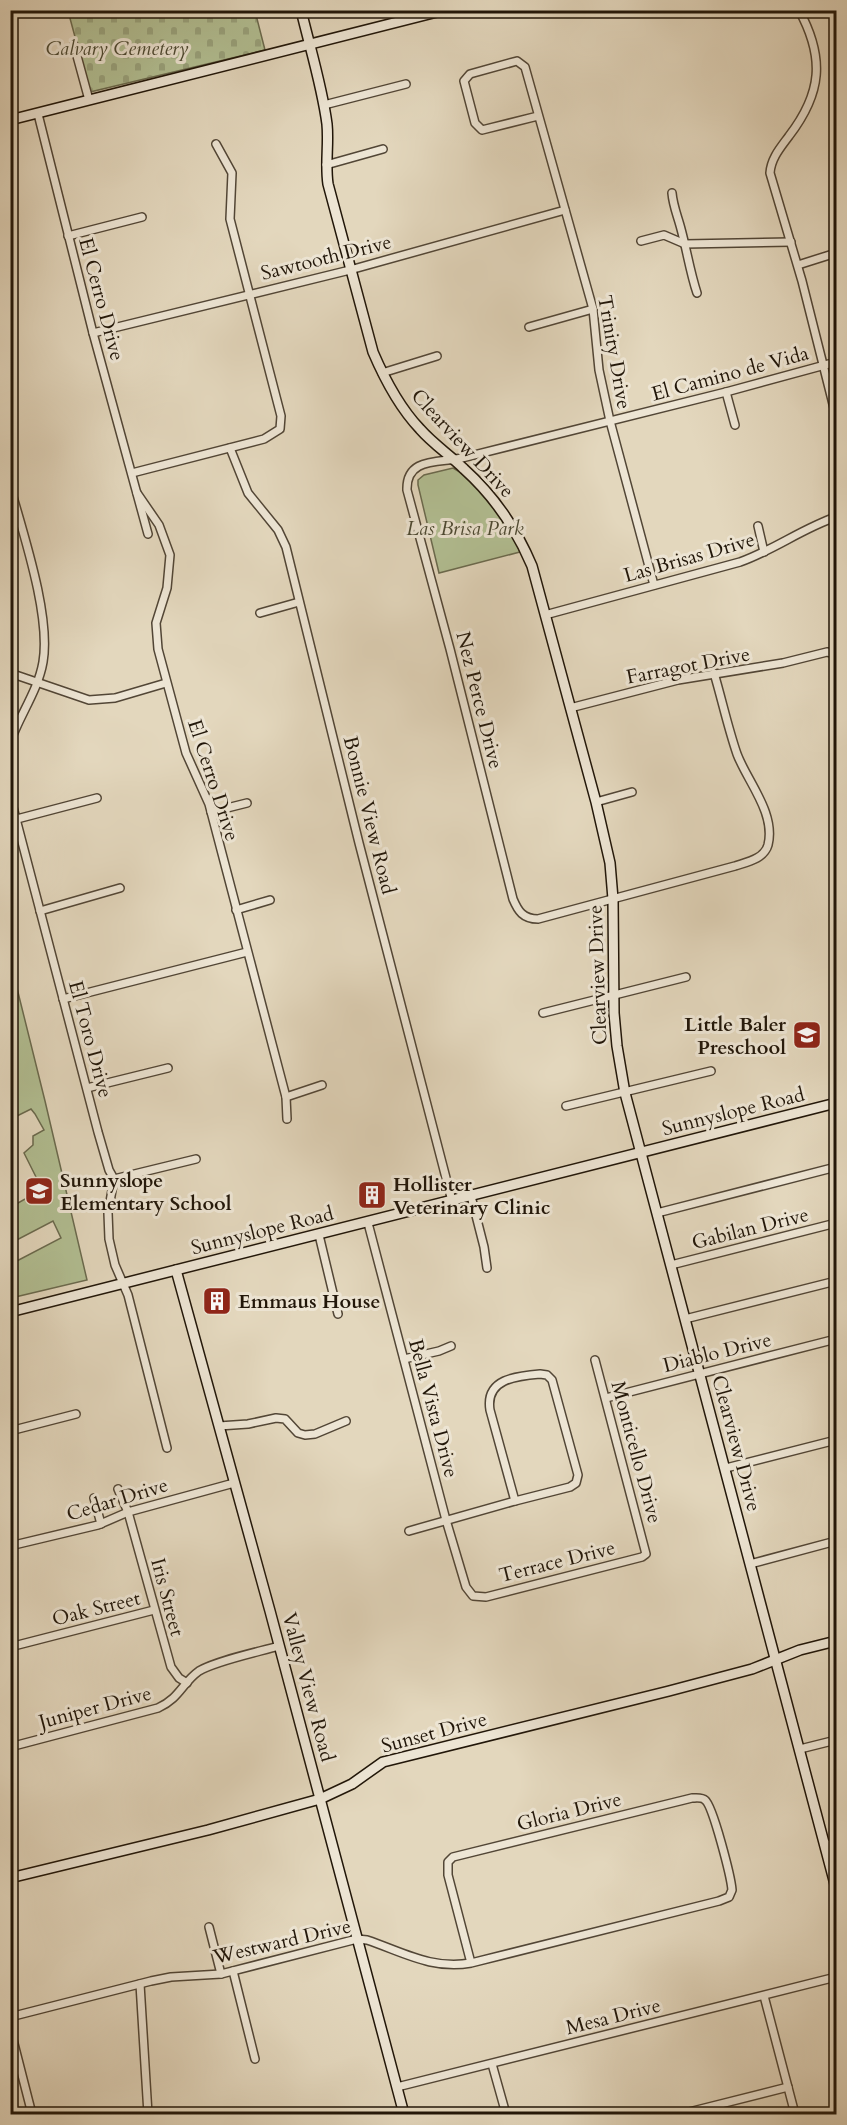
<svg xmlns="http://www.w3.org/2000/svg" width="847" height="2125" viewBox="0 0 847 2125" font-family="Cardo,serif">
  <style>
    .green { fill: #b2bf93; stroke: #6a6a4e; stroke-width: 1.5 }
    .cemetery { fill: url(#cemetery-stones); stroke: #6a6a4e; stroke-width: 1.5 }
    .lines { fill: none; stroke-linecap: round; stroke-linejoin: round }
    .stream { stroke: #687773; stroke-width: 2 }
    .street-casing { stroke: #524636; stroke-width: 10 }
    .secondary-casing { stroke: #211609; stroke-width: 12 }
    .street { stroke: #ede5d4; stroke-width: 7 }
    .secondary { stroke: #ede5d4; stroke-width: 9 }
    .labels { text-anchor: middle; stroke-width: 6; stroke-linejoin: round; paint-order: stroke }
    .park-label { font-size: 20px; font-style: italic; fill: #4c4932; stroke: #ede5d4 }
    .street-label { font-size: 20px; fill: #211609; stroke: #ede5d4 }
    .poi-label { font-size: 20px; font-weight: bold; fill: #211609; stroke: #ede5d4; text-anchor: start }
  </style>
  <defs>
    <pattern id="cemetery-stones" width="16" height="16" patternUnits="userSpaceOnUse" patternTransform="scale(1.5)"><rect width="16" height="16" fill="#b2bf93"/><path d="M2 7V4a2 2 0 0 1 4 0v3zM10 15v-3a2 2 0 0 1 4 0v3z" fill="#99a37d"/></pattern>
  </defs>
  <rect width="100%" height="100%" fill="#e3d7bd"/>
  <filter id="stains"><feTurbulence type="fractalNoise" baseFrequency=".00333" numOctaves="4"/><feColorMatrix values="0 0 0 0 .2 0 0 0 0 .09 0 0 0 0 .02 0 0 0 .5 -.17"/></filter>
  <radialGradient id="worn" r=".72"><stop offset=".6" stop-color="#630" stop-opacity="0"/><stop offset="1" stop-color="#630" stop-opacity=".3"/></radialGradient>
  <!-- green -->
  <g class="green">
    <path d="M453 468C479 482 510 524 520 552L439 573 418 485V480L424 475Z"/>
    <polygon points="11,964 45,1101 87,1280 11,1298 11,1264 61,1238 53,1221 11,1243 11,1207 34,1194 40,1189 38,1181 24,1153 33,1145 33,1136 44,1130 35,1114 31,1109 11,1119"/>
  </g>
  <!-- cemetery -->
  <polygon class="cemetery" points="68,11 255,11 265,50 90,92"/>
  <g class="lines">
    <!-- stream -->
    <polyline class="stream" points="830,10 836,17"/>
    <!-- street casing -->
    <g class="street-casing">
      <g id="street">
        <polyline points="403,10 405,20"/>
        <path d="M799 10C825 58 822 93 789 136 781 147 771 158 770 173L802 281 836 416"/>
        <polyline points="74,45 89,100"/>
        <polyline points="324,105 406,84"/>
        <polyline points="38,114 93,333 148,534"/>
        <polyline points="538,116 482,130 475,123 464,81 470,74 517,61 525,67 593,309 599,370 610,421 654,585"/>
        <polyline points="326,165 383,149"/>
        <path d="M672 193C673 206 678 217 681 229 687 251 690 272 697 293"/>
        <polyline points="68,236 142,217"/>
        <polyline points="641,241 664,235 685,244 791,242"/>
        <polyline points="798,265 836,253"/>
        <polyline points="529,327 593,309"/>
        <polyline points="93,333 350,270 565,210"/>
        <polyline points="382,373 437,356"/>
        <polyline points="726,392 735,425"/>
        <polyline points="230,448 248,493 278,530 286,547 359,843 452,1201"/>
        <polyline points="132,473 264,439 280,429 281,416 230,219 232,173 216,144"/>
        <path d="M10 486C23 533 51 616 43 662 38 691 19 716 10 743"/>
        <polyline points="137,493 159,525 170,555 167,588 156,623 158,649 186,753 209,804 286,1097 287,1119"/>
        <polyline points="758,526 764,552"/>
        <polyline points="260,613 299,602"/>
        <path d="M545 615 740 562C774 550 803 528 836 517"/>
        <polyline points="10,673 89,700 115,698 166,683"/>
        <path d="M714 673C722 700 728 728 737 754 747 781 776 813 768 845 764 859 747 862 735 866L538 919C523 919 518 911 513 899L450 649 407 490C406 457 439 463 462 458L726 392 836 362"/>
        <polyline points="570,708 678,680 783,663 827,652 836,654"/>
        <polyline points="10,796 98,1132 109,1170 114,1179 108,1213 109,1239 115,1265 128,1295 167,1448"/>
        <polyline points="596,802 632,792"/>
        <polyline points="211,812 247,803"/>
        <polyline points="17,819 97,798"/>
        <polyline points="236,910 270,900"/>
        <polyline points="40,911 120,888"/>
        <polyline points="63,999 247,952"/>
        <polyline points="543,1013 686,977"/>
        <polyline points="87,1088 168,1068"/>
        <polyline points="286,1097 322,1085"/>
        <polyline points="566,1106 711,1071"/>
        <polyline points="114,1179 196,1159"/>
        <polyline points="471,1196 484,1247 487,1268"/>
        <polyline points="657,1213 836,1167"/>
        <polyline points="368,1223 446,1520 466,1587 473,1596 486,1597 642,1557 646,1554 595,1360"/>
        <polyline points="319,1235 338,1314"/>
        <polyline points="671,1265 836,1223"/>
        <polyline points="685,1319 836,1281"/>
        <polyline points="404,1359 439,1351 451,1346"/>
        <path d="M540 1374 547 1375 552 1380 578 1475 576 1483 570 1487 515 1501 490 1410C485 1379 516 1376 540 1374Z"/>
        <polyline points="606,1398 836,1339"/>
        <polyline points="219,1426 248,1424 276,1418 285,1419 298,1433 305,1435 315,1434 346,1421"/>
        <polyline points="10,1431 76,1414"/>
        <polyline points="726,1468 836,1440"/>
        <polyline points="118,1489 128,1512 171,1667 179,1678 187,1683"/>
        <polyline points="94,1498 101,1524"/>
        <polyline points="409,1531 515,1501"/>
        <polyline points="10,1546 98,1525 128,1512 234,1483"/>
        <polyline points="750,1564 836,1541"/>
        <polyline points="10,1647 154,1610"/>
        <path d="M10 1747 158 1708C180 1698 182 1683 199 1671 215 1661 258 1652 279 1646"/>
        <polyline points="800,1749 836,1740"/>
        <polyline points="826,1845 836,1842"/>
        <polyline points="209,1927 221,1974"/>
        <polyline points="233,1971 255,2059"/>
        <polyline points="140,1984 148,2114"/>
        <polyline points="764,1996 795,2114"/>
        <path d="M10 2017 151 1981 171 1977 221 1974 357 1939 367 1940C403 1952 432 1970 471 1963L719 1901 729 1897 732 1890C731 1877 713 1806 705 1800 702 1797 696 1798 692 1798L453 1857 448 1862V1875L471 1963"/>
        <polyline points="10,2028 32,2114"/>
        <polyline points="492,2064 506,2114"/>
        <polyline points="397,2087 836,1977"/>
        <polyline points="681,2114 788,2087"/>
      </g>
    </g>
    <!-- secondary casing -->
    <g class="secondary-casing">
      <g id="secondary">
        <path d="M301 10C310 48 322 86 327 124 329 144 325 164 328 184L373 352C385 380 399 407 420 429 433 444 450 455 464 469 494 496 516 528 532 566L596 802 610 863 613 899 614 1013 617 1046 625 1093 836 1888"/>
        <polyline points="10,120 445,10"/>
        <polyline points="176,1270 270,1611 404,2114"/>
        <polyline points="10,1312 836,1103"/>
        <polyline points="10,1878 208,1830 320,1799 352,1784 383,1762 669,1691 752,1669 800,1650 836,1641"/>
      </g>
    </g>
    <!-- street -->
    <use href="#street" class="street"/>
    <!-- secondary -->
    <use href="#secondary" class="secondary"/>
  </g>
  <!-- icons -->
  <defs>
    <g id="school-square" transform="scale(1.5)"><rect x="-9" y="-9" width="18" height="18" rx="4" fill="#8f2418" stroke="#ede5d4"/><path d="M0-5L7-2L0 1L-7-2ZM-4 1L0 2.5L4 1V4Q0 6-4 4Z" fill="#fff"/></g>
    <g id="building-square" transform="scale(1.5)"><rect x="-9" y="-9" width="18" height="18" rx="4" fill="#8f2418" stroke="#ede5d4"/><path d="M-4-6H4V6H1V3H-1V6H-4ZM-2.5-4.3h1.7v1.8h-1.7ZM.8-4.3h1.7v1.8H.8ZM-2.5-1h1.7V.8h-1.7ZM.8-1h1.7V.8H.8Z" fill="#fff"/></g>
  </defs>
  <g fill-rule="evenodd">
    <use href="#school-square" x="807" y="1035"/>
    <use href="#school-square" x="39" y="1191"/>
    <use href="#building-square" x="372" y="1195"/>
    <use href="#building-square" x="217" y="1301"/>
  </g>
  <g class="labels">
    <!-- park labels -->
    <g class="park-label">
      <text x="117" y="55">Calvary Cemetery</text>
      <text x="465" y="535">Las Brisa Park</text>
    </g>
    <!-- street labels -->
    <g class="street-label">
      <text transform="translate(326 257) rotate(-14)" y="7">Sawtooth Drive</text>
      <text transform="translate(102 299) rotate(75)" y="7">El Cerro Drive</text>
      <text transform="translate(615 352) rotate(80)" y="7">Trinity Drive</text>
      <text transform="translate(730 373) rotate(-15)" y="7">El Camino de Vida</text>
      <text transform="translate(463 443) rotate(47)" y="7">Clearview Drive</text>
      <text transform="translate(689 557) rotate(-16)" y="7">Las Brisas Drive</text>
      <text transform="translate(688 665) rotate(-11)" y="7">Farragot Drive</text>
      <text transform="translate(480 700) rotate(76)" y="7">Nez Perce Drive</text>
      <text transform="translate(214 780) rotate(72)" y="7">El Cerro Drive</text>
      <text transform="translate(370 815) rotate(76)" y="7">Bonnie View Road</text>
      <text transform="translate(597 975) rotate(-92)" y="7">Clearview Drive</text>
      <text transform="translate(91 1039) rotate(75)" y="7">El Toro Drive</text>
      <text transform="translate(733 1111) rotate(-14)" y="7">Sunnyslope Road</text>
      <text transform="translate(750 1228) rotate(-14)" y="7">Gabilan Drive</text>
      <text transform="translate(262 1230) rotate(-14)" y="7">Sunnyslope Road</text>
      <text transform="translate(717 1352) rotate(-14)" y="7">Diablo Drive</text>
      <text transform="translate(434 1408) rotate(75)" y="7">Bella Vista Drive</text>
      <text transform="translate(737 1443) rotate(75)" y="7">Clearview Drive</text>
      <text transform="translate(637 1452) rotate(75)" y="7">Monticello Drive</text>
      <text transform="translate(117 1499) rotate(-17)" y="7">Cedar Drive</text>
      <text transform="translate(557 1561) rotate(-14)" y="7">Terrace Drive</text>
      <text transform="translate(168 1597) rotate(75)" y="7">Iris Street</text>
      <text transform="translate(96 1608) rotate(-14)" y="7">Oak Street</text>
      <text transform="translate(309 1687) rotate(75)" y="7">Valley View Road</text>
      <text transform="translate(95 1707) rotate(-15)" y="7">Juniper Drive</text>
      <text transform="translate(434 1732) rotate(-15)" y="7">Sunset Drive</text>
      <text transform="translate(569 1811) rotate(-14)" y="7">Gloria Drive</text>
      <text transform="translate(282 1941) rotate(-13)" y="7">Westward Drive</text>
      <text transform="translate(613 2016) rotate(-14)" y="7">Mesa Drive</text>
    </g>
    <!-- poi labels -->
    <g class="poi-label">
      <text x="786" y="1031" text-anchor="end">Little Baler<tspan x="786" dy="23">Preschool</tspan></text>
      <text x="60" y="1187">Sunnyslope<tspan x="60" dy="23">Elementary School</tspan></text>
      <text x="393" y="1191">Hollister<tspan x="393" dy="23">Veterinary Clinic</tspan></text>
      <text x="238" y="1308">Emmaus House</text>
    </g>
  </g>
  <!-- margin -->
  <rect width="847" height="2125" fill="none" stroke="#e3d7bd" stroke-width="36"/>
  <rect x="12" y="12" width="823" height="2101" fill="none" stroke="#211609" stroke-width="3"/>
  <rect x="18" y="18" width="811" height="2089" fill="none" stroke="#211609" stroke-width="1.5"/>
  <rect width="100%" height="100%" filter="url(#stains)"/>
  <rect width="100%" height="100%" fill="url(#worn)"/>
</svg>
